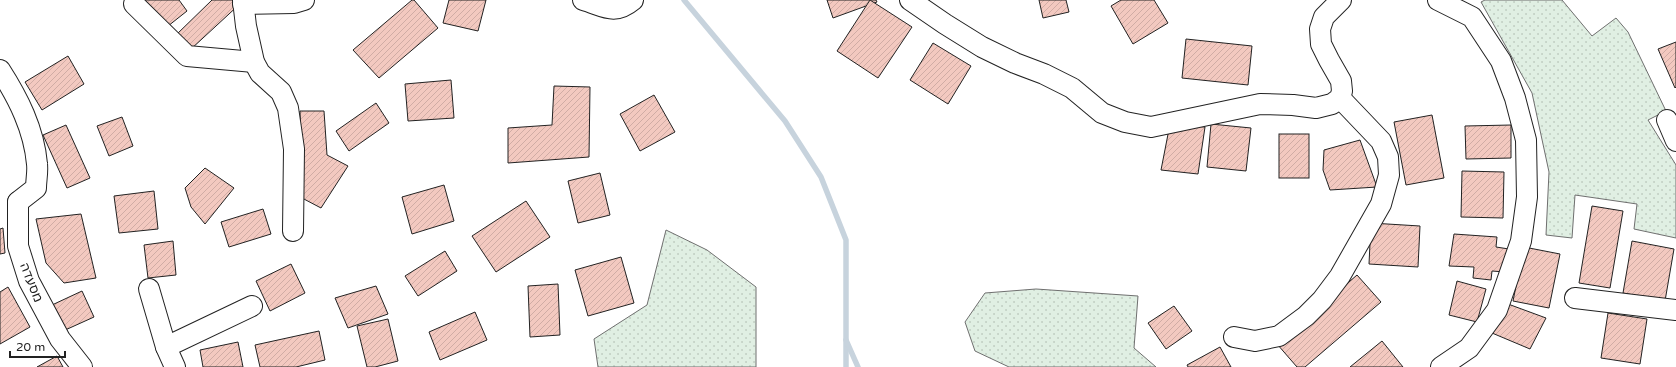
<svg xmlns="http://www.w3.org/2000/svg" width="1676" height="367" viewBox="0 0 1676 367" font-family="'Varela Round','Noto Sans Hebrew',sans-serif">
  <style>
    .grass { fill: url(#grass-dots); stroke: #6f6f6f }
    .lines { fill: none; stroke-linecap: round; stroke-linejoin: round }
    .stream { stroke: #c7d3dd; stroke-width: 5.5 }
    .building { fill: url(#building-hatch); stroke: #222 }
    .minor-casing { stroke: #222; stroke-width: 22 }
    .minor { stroke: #fff; stroke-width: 20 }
    .labels { text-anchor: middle; stroke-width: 3; stroke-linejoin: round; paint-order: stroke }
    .street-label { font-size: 13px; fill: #222; stroke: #fff }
  </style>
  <defs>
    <pattern id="grass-dots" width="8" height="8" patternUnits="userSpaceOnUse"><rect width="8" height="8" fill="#e0efe3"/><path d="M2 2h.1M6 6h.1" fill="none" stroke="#c0cdc2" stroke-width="1.8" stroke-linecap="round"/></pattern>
    <pattern id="building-hatch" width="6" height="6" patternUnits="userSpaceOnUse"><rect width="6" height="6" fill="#f3c9c0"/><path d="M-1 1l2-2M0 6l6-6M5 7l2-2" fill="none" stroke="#d0aca5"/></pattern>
  </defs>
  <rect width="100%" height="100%" fill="#fff"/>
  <!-- grass -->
  <g class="grass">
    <polygon points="1485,0 1562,0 1592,36 1616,18 1628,32 1666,111 1648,120 1676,165 1676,238 1634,229 1637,204 1575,195 1572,238 1546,235 1549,172 1532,93 1481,2"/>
    <polygon points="666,230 707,250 756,287 756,367 598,367 594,339 647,305"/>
    <polygon points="1036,289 1138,296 1134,348 1156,367 1009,367 975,351 965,322 985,293"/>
  </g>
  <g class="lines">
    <!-- stream -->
    <g class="stream">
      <polyline points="684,0 785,121 821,177 846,240 846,367"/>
      <polyline points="846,340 858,367"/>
    </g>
  </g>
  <!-- building -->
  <g class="building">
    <polygon points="141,0 179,0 187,11 163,30"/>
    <polygon points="212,0 241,0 242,2 190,50 176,35"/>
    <polygon points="412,0 414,0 438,28 379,78 353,50"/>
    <polygon points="449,0 486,0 478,31 443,23"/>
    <polygon points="827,0 876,0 877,2 833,18"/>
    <polygon points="870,0 912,27 878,78 837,51"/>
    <polygon points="1039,0 1066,0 1069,12 1043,18"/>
    <polygon points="1121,0 1154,0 1168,23 1133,44 1111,6"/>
    <polygon points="1186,39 1252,46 1248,85 1182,78"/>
    <polygon points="1676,42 1676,87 1675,88 1658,49"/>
    <polygon points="933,43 971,66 948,104 910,80"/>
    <polygon points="68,56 84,84 42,110 25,82"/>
    <polygon points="451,80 454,118 408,121 405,84"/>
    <polygon points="554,86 590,87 589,157 508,163 508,128 552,125"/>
    <polygon points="654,95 675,132 640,151 620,114"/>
    <polygon points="376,103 389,123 349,151 336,131"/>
    <polygon points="300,111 324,111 327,155 348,166 321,208 302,198"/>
    <polygon points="1432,115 1444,178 1406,185 1394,122"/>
    <polygon points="122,117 133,146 109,156 97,126"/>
    <polygon points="1170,124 1205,127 1198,174 1161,170"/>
    <polygon points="1211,124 1251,128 1246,171 1207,167"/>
    <polygon points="66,125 90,178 67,188 43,135"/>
    <polygon points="1511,125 1511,158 1466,159 1465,126"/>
    <rect x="1279" y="134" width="30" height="44"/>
    <polygon points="1360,140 1377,187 1330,190 1323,170 1324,150"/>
    <polygon points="205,168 234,188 205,224 191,207 185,188"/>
    <polygon points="1462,171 1504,172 1503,218 1461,217"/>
    <polygon points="600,173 610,215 578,223 568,181"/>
    <polygon points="444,185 454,221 412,234 402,197"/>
    <polygon points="154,191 158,229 119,233 114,196"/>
    <polygon points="526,201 550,237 496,272 472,236"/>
    <polygon points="1592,206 1623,211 1610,288 1579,283"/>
    <polygon points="263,209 271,234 229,247 221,222"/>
    <polygon points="81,214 96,278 64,283 46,263 36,219"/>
    <polygon points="1371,223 1420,226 1418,267 1369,264"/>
    <polygon points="3,228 5,253 0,254 0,229"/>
    <polygon points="1454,234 1497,237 1496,247 1509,249 1505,272 1492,271 1491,280 1473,278 1474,267 1449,266"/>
    <polygon points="173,241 176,275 148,278 144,245"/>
    <polygon points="1632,241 1674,249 1665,301 1623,293"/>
    <polygon points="1524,247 1560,254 1549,308 1513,301"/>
    <polygon points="445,251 457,271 418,296 405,276"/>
    <polygon points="621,257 634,303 588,316 575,270"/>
    <polygon points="291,264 305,293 270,311 256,281"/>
    <polygon points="1357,275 1381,302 1305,367 1297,367 1277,344"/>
    <polygon points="1457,281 1486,289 1477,322 1449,315"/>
    <polygon points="558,284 560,335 530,337 528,286"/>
    <polygon points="376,286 388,314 348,328 335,298"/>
    <polygon points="8,287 30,327 0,344 0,292"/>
    <polygon points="82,291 94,317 63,331 52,305"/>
    <polygon points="1508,304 1546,318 1530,349 1492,333"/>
    <polygon points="1174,306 1192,331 1166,349 1148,323"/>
    <polygon points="475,312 487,340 440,360 429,332"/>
    <polygon points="1608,313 1647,319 1640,364 1601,358"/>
    <polygon points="388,319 398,361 375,367 367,367 357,326"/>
    <polygon points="319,331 325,360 296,367 260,367 255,345"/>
    <polygon points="1382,341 1403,367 1350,367"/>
    <polygon points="238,342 243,367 203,367 200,350"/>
    <polygon points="1220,347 1231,367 1188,367 1187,365"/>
    <polygon points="57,356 63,367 37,367"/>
  </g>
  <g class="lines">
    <!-- minor casing -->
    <g class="minor-casing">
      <g id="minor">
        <polyline points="243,0 246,26 254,62 260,73 281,92 288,108 294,149 293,231"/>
        <path d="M583 0C604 6 614 16 633 0"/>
        <polyline points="910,0 945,24 982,47 1015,63 1044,74 1072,88 1102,113 1125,122 1151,127 1260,104 1293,105 1316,108 1332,104 1340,98 1342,91 1341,81 1329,60 1321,44 1320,29 1324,17 1341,0"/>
        <polyline points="1438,0 1472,17 1501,61 1515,98 1526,140 1527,197 1521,241 1497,310 1469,348 1441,367"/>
        <polyline points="134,4 187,56 254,62"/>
        <polyline points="243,4 294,3 304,0"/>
        <path d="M0 70C18 98 34 129 37 164 38 172 36 180 36 188L18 202"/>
        <polyline points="1667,120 1676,141"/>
        <polyline points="18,202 18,246 29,281 60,339 82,367"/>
        <polyline points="149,289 166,347"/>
        <polyline points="1575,298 1676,310"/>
        <polyline points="1234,337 1255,341 1279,336 1306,316 1322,300 1340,276 1381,204 1389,175 1388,157 1381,141 1340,98"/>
        <polyline points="175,367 166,347 252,306"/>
      </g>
    </g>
    <!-- minor -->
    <use href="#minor" class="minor"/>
  </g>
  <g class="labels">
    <!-- street labels -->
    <g class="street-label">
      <text transform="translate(32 282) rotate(68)" y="5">מסעדה</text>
    </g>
  </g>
  <!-- scale -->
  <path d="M10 351v6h55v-6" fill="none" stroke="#222222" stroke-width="2"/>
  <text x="16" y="351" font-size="12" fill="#222222" stroke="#ffffff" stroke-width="3" paint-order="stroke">20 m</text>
</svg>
